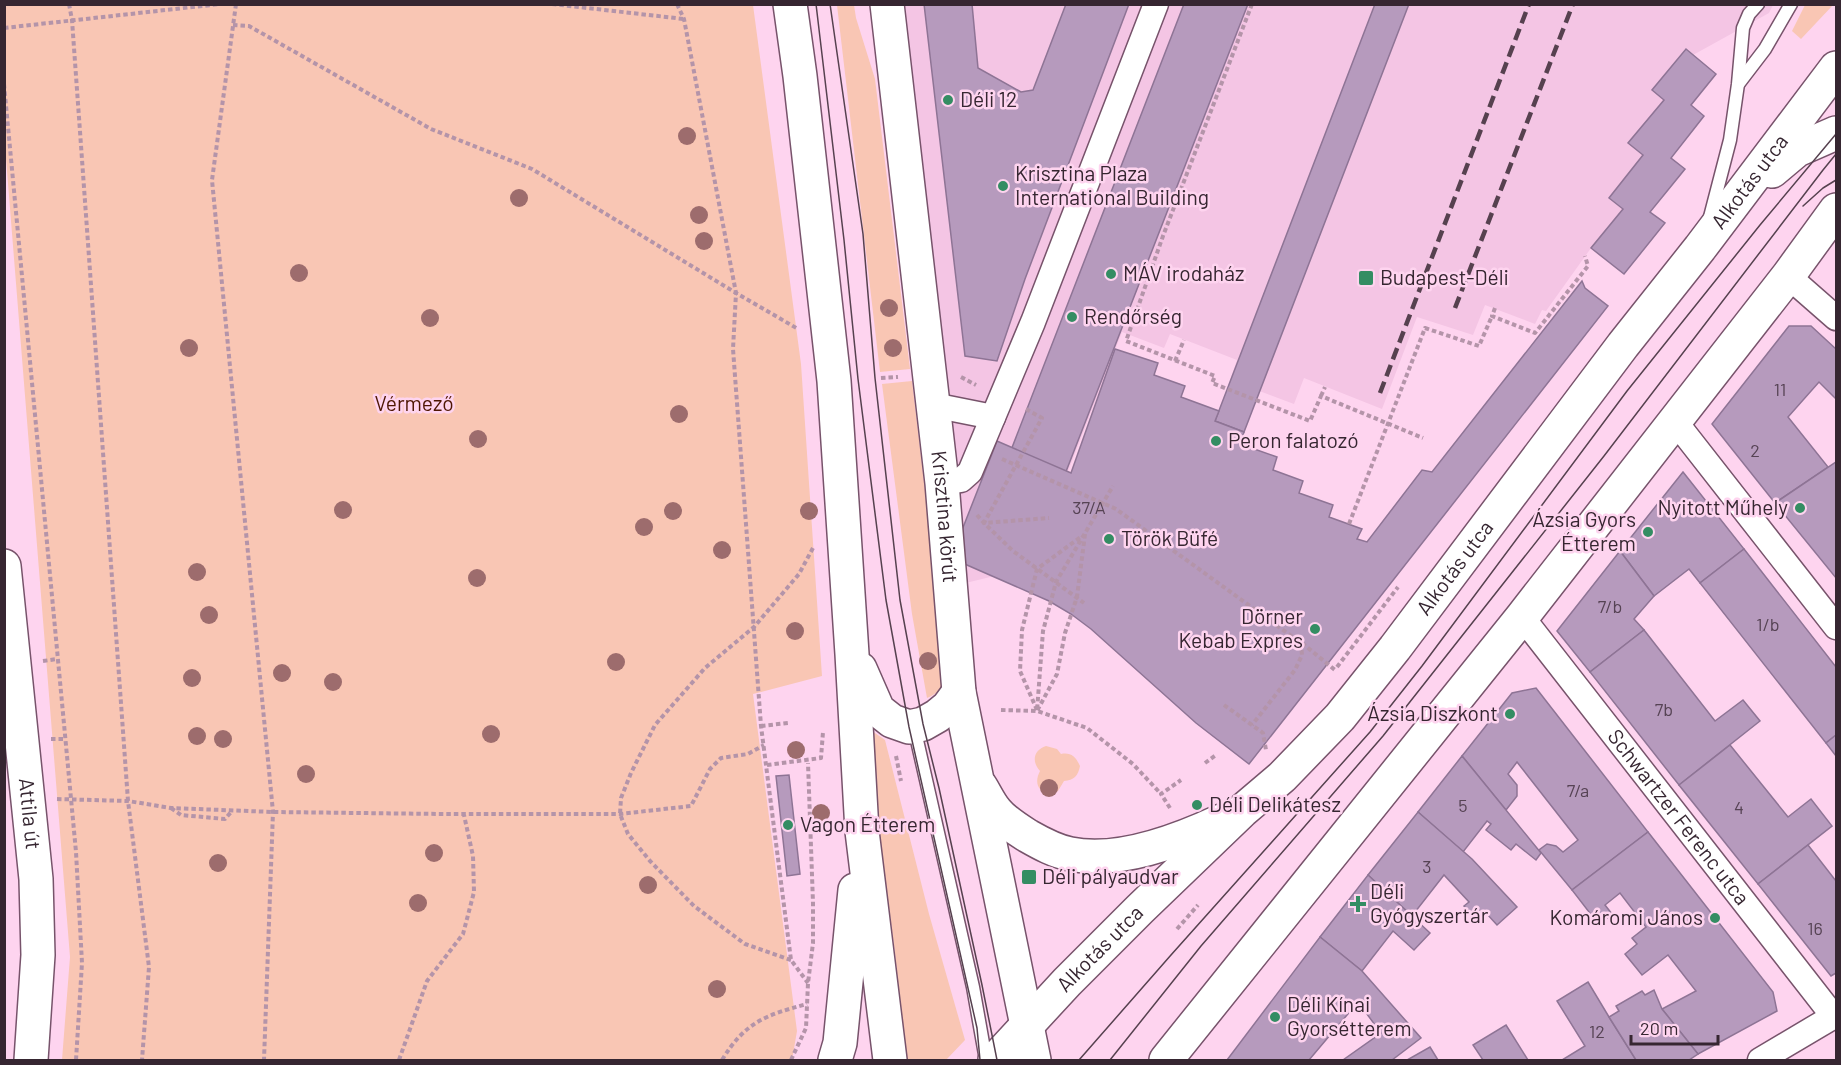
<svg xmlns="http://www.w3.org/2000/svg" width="1841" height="1065" viewBox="0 0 1841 1065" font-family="Barlow,sans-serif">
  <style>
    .built { fill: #f4c5e4 }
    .green { fill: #f9c6b4 }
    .building { fill: #b69abd; stroke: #8e7495; stroke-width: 1.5 }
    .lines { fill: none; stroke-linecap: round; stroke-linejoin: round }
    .lane-casing { stroke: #77536b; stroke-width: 15 }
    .street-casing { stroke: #77536b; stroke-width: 27 }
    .secondary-casing { stroke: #77536b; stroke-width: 36 }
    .path { stroke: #b494a9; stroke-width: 4; stroke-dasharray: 4.5 3; stroke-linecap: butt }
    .lane { stroke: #fff; stroke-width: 12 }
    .street { stroke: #fff; stroke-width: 24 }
    .secondary { stroke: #fff; stroke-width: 33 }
    .tram { stroke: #56414f; stroke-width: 1.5 }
    .rail { stroke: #56414f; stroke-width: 4.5; stroke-dasharray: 12 6; stroke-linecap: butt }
    .tree { fill: #9d6c6d }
    .poi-dot { fill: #348d63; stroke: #fed4ef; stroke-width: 2 }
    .labels { text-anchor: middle; stroke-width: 5; stroke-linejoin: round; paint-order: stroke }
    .number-label { font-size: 18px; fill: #564354 }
    .poi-label { font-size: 21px; fill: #362631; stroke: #fed4ef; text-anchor: start }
    .street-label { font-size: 21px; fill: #362631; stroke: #fed4ef }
    .park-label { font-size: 21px; fill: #4e1602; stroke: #fed4ef }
  </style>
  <rect width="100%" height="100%" fill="#fed4ef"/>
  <!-- built -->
  <polygon class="built" points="871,5 1773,5 1769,13 1693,55 1685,49 1653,90 1664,100 1629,143 1643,155 1609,198 1623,209 1591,248 1546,311 1542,310 1535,324 1485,305 1473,335 1417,317 1382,409 1304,378 1294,404 1230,380 1237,360 1170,334 1164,348 1122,332 1031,567 941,589"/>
  <!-- green -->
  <g class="green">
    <polygon points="4,5 753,5 801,364 822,676 753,694 797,1031 792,1060 62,1060 70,957 5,146"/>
    <polygon points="837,5 854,5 856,18 875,79 910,369 880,372"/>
    <polygon points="1805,5 1833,5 1801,39 1792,31"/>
    <path d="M912 381 945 659C944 678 947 690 927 698L912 614 882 384Z"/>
    <polygon points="865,726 885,740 929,914 965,1040 946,1060 906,1060 895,953"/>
    <path d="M1046 746 1057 749 1061 754C1071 752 1076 757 1080 766 1078 776 1074 780 1064 781L1058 791C1042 798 1032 786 1040 771 1031 761 1034 750 1046 746Z"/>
  </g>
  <!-- building -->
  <g class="building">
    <polygon points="924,4 972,4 978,68 1021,92 1033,90 1066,4 1129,4 1025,279 997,361 965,356"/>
    <polygon points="1184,4 1248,4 1030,564 975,543"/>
    <polygon points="1375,4 1409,4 1244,432 1215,421"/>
    <polygon points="1686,49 1716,74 1691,105 1704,116 1671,158 1685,169 1650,212 1665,223 1624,274 1591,248 1623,209 1609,198 1643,155 1628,143 1664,100 1652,90"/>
    <polygon points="1582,281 1585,288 1608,306 1249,764 1196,723 1091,629 1071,614 1049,601 951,558 997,441 1071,473 1115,349 1158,363 1154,375 1185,386 1181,397 1219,411 1215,421 1244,432 1240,444 1277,457 1273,470 1303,481 1299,493 1333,505 1329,517 1362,529 1357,539 1367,542 1422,470 1432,472"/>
    <polygon points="1789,326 1811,326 1836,349 1836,399 1819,382 1788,417 1828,467 1775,503 1712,424"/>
    <polygon points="1836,462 1836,578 1775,503"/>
    <polygon points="1683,472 1744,549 1700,583 1689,569 1654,596 1620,551"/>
    <polygon points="1744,549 1836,667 1836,735 1826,743 1700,583"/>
    <polygon points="1620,551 1654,596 1634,619 1644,630 1590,672 1557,631"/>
    <polygon points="1644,630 1715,721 1743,700 1760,721 1679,785 1590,672"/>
    <polygon points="1536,688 1648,832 1572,890 1539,850 1547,844 1556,846 1563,852 1578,840 1517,762 1508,774 1517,785 1517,796 1506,810 1462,756 1512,693"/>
    <polygon points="1836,735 1836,756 1826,743"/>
    <polygon points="1730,745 1788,817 1811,799 1832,826 1758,884 1679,785"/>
    <polygon points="1462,756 1541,853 1536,860 1516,844 1511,850 1486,830 1491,824 1487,821 1463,852 1418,812"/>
    <polygon points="789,775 800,874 787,876 776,776"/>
    <polygon points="1418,812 1472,859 1517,907 1497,925 1487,914 1479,922 1464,906 1469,902 1444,875 1412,916 1368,875"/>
    <polygon points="1648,832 1773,992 1777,1011 1698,1054 1662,1009 1696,991 1668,955 1642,975 1625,954 1637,944 1632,938 1646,927 1620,893 1605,905 1612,914 1599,925 1572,890"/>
    <polygon points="1808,845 1836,881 1836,973 1831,976 1758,884"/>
    <polygon points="1368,875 1430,933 1414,950 1393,931 1362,971 1320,937"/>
    <polygon points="1320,937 1362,971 1421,1038 1392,1060 1343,1060 1381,1033 1358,1002 1309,1060 1227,1060"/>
    <polygon points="1588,982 1609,1017 1636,1060 1562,1060 1585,1046 1557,1001"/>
    <polygon points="1654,990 1662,1009 1698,1054 1689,1060 1636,1060 1609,1017 1619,1011 1616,1006 1642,991 1645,995"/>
    <polygon points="1506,1025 1528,1060 1483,1060 1473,1045"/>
    <polygon points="1430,1047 1438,1060 1407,1060"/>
  </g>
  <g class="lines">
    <!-- lane casing -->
    <g class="lane-casing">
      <g id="lane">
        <polyline points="1739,83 1765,49 1791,4"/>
        <polyline points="1710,217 1730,140 1738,84 1743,28 1749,14 1758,4"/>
        <polyline points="914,727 973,987 986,1060"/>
      </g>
    </g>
    <!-- street casing -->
    <g class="street-casing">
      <g id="street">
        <polyline points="1788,276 1836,318"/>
        <polyline points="933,405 993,417"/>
        <polyline points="1674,420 1836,627"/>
        <polyline points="942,483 961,480 970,472 1033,322 1156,4"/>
        <path id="s1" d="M1522 617 1834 1017"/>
        <polyline points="1760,1060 1836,1015"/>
      </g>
    </g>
    <!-- secondary casing -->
    <g class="secondary-casing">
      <g id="secondary">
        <polyline points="790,4 800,76 834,381 852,654 862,831 890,1060"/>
        <path id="s2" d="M887 4 942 483 959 692 1034 1060"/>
        <polyline points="1772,171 1797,150 1836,133"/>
        <path id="s3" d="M4 566 36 879 38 955 31 1060"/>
        <polyline points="860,669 878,710 892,721 909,727 923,724 937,716 948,707 959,692"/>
        <path d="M981 787C986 795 990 804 996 811 1004 821 1017 829 1028 836 1042 844 1055 851 1070 854 1119 864 1178 841 1221 821"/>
        <polyline points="835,1060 840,1043 855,890"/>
        <path id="s4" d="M995 1060 1067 982 1140 909 1242 811 1282 777 1340 717 1395 648 1623 345 1700 248 1836 68"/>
        <polyline points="1166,1060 1522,617 1788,276 1836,210"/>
      </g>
    </g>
    <!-- path -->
    <g class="path">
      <polyline points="69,4 72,20 128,801 149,967 142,1060"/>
      <polyline points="236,4 212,180 273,812 264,1060"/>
      <polyline points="552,4 684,19"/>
      <polyline points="677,4 684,19 736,293 733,349 761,726 791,960 808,983"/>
      <polyline points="1252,4 1163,236 1126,341 1215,376 1212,383 1310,421 1321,396 1423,438"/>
      <polyline points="233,25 249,26 431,129 532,169 736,293 798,329"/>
      <polyline points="4,28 220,4"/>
      <polyline points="4,84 76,852 82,963 76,1060"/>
      <polyline points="1495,308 1492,316 1535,333 1588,266 1585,256"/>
      <polyline points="1175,361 1184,340"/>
      <polyline points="961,377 976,385"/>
      <polyline points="881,378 898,377"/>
      <polyline points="1321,396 1325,387"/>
      <polyline points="1026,409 1042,418 984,523 1013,551 1084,603"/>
      <polyline points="1002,459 1116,509 1301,643 1302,655 1295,670 1252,725"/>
      <polyline points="977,515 984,523 1049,518"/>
      <polyline points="1349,524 1425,328 1479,346 1492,316"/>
      <polyline points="1085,534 1077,597 1065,633 1057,674 1037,711 1043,631 1056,582 1113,486"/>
      <polyline points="1302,643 1335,670"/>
      <polyline points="43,661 57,659"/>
      <polyline points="1337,667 1398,587"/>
      <polyline points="1224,705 1263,733 1266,750"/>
      <polyline points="1001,710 1037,711 1087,728 1133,764 1161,794"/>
      <polyline points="1037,710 1020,671 1022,630 1037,569 1082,536"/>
      <polyline points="761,726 788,723"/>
      <polyline points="51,739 65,739"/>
      <polyline points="896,756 901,781"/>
      <polyline points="1205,763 1216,755"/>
      <polyline points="767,765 821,758 823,732"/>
      <polyline points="57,799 128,801 171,808 273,812 444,814 620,814 691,806 710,769 721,758 748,754 764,745"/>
      <polyline points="171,808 181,815 225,819 232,811"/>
      <polyline points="1170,808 1161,794 1181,780"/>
      <polyline points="1177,929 1198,905"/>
      <polyline points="791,960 745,944 694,906 650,861 628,834 620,814 621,798 631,773 655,725 705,668 754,627 799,574 814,546"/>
      <polyline points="399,1060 427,981 463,934 474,892 473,856 464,815"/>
      <path d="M722 1060C745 1022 766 1015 807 1004"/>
      <polyline points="791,1060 806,1028 808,983 813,943 813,903 808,763"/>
    </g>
    <!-- lane -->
    <use href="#lane" class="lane"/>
    <!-- street -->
    <use href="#street" class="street"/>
    <!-- secondary -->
    <use href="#secondary" class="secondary"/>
    <!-- tram -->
    <g class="tram">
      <polyline points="816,4 844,240 858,379 886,600 909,727 977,1028 980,1060"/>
      <polyline points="830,4 863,234 875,378 900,600 923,724 939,788 982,985 997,1060"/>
      <polyline points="1803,206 1823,188 1836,180"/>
      <polyline points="1079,1060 1171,955 1370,732 1422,666 1627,391 1760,225 1836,134"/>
      <polyline points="1110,1060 1201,946 1383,736 1604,456 1823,170 1836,154"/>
    </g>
    <!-- rail -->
    <g class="rail">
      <polyline points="1455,308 1573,4"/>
      <polyline points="1380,393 1529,4"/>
    </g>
  </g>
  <!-- trees -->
  <g class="tree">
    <circle cx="687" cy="136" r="9"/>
    <circle cx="519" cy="198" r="9"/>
    <circle cx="699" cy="215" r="9"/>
    <circle cx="704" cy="241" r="9"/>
    <circle cx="299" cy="273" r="9"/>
    <circle cx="889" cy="308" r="9"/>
    <circle cx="430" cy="318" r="9"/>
    <circle cx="189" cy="348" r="9"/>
    <circle cx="893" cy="348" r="9"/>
    <circle cx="679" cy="414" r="9"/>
    <circle cx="478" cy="439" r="9"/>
    <circle cx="343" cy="510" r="9"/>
    <circle cx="673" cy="511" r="9"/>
    <circle cx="809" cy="511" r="9"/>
    <circle cx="644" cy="527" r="9"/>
    <circle cx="722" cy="550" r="9"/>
    <circle cx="197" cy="572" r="9"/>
    <circle cx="477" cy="578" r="9"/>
    <circle cx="209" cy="615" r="9"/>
    <circle cx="795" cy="631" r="9"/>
    <circle cx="928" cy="661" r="9"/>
    <circle cx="616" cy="662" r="9"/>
    <circle cx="282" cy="673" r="9"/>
    <circle cx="192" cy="678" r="9"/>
    <circle cx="333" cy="682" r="9"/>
    <circle cx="491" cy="734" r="9"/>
    <circle cx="197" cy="736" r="9"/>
    <circle cx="223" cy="739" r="9"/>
    <circle cx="796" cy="750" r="9"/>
    <circle cx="306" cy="774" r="9"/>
    <circle cx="1049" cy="788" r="9"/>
    <circle cx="821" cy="813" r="9"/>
    <circle cx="434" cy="853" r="9"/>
    <circle cx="218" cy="863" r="9"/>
    <circle cx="648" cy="885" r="9"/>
    <circle cx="418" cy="903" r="9"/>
    <circle cx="717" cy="989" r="9"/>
  </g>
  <!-- markers -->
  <g class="poi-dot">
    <circle cx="948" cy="100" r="6"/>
    <circle cx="1003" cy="186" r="6"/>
    <circle cx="1111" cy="274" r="6"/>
    <rect x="1358" y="270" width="16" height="16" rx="3"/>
    <circle cx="1072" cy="317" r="6"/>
    <circle cx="1216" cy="441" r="6"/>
    <circle cx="1800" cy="508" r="6"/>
    <circle cx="1648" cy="532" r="6"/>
    <circle cx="1109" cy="539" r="6"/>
    <circle cx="1315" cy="629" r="6"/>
    <circle cx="1510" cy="714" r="6"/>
    <circle cx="1197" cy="805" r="6"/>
    <circle cx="788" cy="825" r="6"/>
    <rect x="1021" y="869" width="16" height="16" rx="3"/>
    <path d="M1355 895h6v6h6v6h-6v6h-6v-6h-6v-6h6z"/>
    <circle cx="1715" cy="918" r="6"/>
    <circle cx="1275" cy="1017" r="6"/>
  </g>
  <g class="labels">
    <!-- number labels -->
    <g class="number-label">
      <text x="1780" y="396">11</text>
      <text x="1755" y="457">2</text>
      <text x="1089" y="514">37/A</text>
      <text x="1610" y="613">7/b</text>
      <text x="1768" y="631">1/b</text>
      <text x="1664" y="716">7b</text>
      <text x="1578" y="797">7/a</text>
      <text x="1463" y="812">5</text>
      <text x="1739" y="814">4</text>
      <text x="1427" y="873">3</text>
      <text x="1815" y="935">16</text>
      <text x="1597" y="1038">12</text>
    </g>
    <!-- poi labels -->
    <g class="poi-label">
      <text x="960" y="107">Déli 12</text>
      <text x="1015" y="181">Krisztina Plaza<tspan x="1015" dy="24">International Building</tspan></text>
      <text x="1123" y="281">MÁV irodaház</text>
      <text x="1380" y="285">Budapest-Déli</text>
      <text x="1084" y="324">Rendőrség</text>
      <text x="1228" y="448">Peron falatozó</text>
      <text x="1788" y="515" text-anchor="end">Nyitott Műhely</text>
      <text x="1636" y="527" text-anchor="end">Ázsia Gyors<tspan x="1636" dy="24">Étterem</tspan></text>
      <text x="1121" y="546">Török Büfé</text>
      <text x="1303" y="624" text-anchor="end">Dörner<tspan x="1303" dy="24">Kebab Expres</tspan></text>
      <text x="1498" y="721" text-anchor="end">Ázsia Diszkont</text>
      <text x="1209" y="812">Déli Delikátesz</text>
      <text x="800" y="832">Vagon Étterem</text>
      <text x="1042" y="884">Déli pályaudvar</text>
      <text x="1370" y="899">Déli<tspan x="1370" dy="24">Gyógyszertár</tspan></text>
      <text x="1703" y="925" text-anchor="end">Komáromi János</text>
      <text x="1287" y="1012">Déli Kínai<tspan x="1287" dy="24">Gyorsétterem</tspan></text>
    </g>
    <!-- street labels -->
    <g class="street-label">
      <text dy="7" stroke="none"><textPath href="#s4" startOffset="1161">Alkotás utca</textPath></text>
      <text dy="7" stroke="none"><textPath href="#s2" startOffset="516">Krisztina körút</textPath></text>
      <text dy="7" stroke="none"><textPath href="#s4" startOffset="675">Alkotás utca</textPath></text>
      <text dy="7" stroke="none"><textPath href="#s3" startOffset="249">Attila út</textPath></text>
      <text dy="7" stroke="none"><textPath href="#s1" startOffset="254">Schwartzer Ferenc utca</textPath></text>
      <text dy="7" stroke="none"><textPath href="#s4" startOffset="153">Alkotás utca</textPath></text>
    </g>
    <!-- park labels -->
    <g class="park-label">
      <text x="414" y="411">Vérmező</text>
    </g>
  </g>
  <!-- border -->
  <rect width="1841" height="1065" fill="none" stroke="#362631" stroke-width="12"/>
  <!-- scale -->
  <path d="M1631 1035v9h87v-9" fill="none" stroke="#362631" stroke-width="3"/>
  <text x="1640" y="1035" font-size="18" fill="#362631" stroke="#fed4ef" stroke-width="4.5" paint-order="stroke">20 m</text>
</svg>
